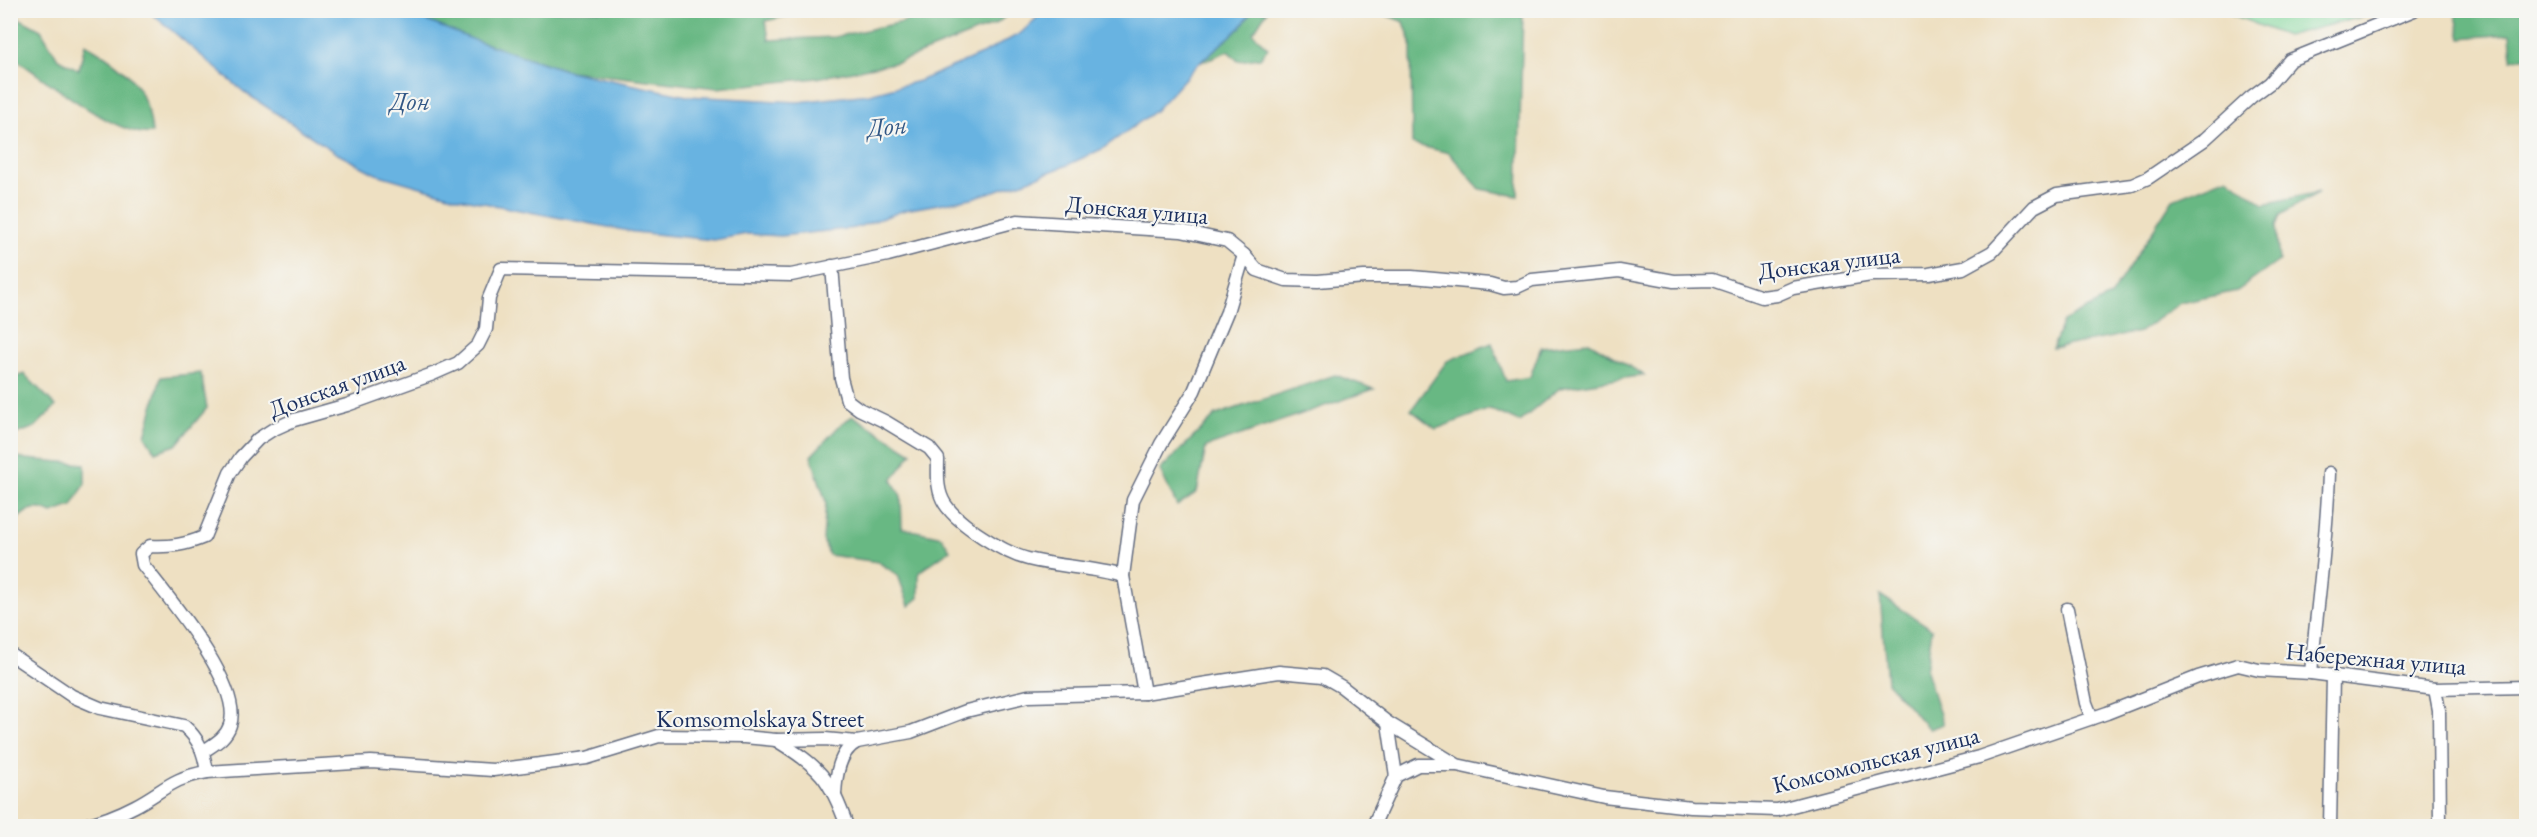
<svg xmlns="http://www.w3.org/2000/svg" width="2537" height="837" viewBox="0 0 2537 837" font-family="'EB Garamond',serif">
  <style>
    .green { fill: #81d79b; stroke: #4e837c; stroke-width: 1.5 }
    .forest { fill: #68b883; stroke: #427470; stroke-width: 1.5 }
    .water { fill: #68b3e1; stroke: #4271a0; stroke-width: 1.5 }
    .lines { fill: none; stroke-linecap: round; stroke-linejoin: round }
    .minor-casing { stroke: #656d81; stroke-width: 15 }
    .minor { stroke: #fff; stroke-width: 12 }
    .labels { text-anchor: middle; stroke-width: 4.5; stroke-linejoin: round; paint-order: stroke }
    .street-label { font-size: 24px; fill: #1b2f5e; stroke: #f6f6f2 }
    .water-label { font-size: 26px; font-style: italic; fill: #325785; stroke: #f6f6f2 }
  </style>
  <rect width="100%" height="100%" fill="#f6f6f2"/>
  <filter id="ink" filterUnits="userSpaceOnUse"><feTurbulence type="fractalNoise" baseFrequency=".0167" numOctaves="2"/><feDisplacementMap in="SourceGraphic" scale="12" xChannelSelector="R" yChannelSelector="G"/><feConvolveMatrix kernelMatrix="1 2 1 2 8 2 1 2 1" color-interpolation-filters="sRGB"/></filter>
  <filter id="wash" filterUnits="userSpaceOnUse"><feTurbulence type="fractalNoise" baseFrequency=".008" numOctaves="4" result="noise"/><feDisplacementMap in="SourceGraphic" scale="24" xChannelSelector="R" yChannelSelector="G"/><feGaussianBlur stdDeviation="1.35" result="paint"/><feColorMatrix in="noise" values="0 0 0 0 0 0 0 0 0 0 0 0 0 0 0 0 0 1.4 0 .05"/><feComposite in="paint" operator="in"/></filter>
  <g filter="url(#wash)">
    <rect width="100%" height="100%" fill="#eee0c2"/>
    <!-- green -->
    <polygon class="green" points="2223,11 2385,11 2286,36"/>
    <!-- forest -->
    <g class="forest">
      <polygon points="402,11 807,11 766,21 769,40 834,37 903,22 931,11 1012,11 996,24 899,62 817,78 717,88 568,71 474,40"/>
      <polygon points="1252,11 1267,11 1253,33 1268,48 1260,58 1238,61 1228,51 1199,63 1241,27"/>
      <polygon points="1375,11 1523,11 1518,196 1480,189 1449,153 1412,144 1411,42 1404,22"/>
      <polygon points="2455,11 2526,11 2526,56 2512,60 2510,34 2461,38"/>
      <path d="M11 14 41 30 58 59 79 70 85 44C124 65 148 87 152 133 118 139 42 76 11 56Z"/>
      <polygon points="2227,177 2264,204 2319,192 2280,215 2276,226 2279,261 2237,291 2180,303 2139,332 2053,348 2063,321 2110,297 2173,199"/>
      <polygon points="1589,342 1644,375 1560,388 1519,422 1490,409 1436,429 1411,410 1447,361 1492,343 1506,381 1530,377 1541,347"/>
      <polygon points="201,373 207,408 176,445 155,452 145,436 161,377"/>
      <polygon points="24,374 56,406 35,427 11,436 11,379"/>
      <polygon points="1335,375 1374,389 1206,447 1197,492 1177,506 1160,470 1216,415"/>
      <polygon points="853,416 912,453 892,480 901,496 902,528 942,537 950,550 919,572 919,598 909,606 898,575 878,562 829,555 823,540 826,502 811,456 842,423"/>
      <path d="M11 455 26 459 85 464V484L72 506 52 513C32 503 25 512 11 525Z"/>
      <polygon points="1880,595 1932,629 1926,671 1943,724 1929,729 1887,682"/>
    </g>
    <!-- water -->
    <polygon class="water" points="149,11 402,11 474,40 568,71 687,96 798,102 869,94 919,81 984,53 1021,33 1044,11 1252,11 1241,27 1199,63 1155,111 1102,149 1065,166 1026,181 972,198 905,210 855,228 781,236 747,234 714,240 634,232 514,209 459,198 376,174 336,153 244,92"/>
  </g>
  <g filter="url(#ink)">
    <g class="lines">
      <!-- minor casing -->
      <g class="minor-casing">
        <g id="minor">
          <path d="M832 266 841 378 847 400 859 409 886 422 929 448 938 459C938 474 936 490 945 504 959 525 1004 553 1028 559 1060 567 1092 567 1123 576"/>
          <polyline points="2067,609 2086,703 2092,718"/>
          <path d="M10 654 72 696 100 708 184 726C199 739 204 752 207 772"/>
          <path d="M2311 673C2317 606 2327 540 2329 473"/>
          <polyline points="2435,689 2439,710 2440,826"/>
          <polyline points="1144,693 1123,576 1133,500 1161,444 1194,391 1227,312 1244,255"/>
          <polyline points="1388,723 1396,776"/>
          <path d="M776 740C820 767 830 778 847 826"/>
          <path d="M204 751C214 744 226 738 230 725 244 686 167 596 143 565L141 554 150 546C170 547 185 545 204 537L230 473 241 457 258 439 272 430 294 420 347 405 433 374 458 363 478 345 486 329 489 298 501 269 791 275 888 255 1017 221 1181 231 1227 241 1244 255 1257 270 1286 280 1318 281 1364 277H1412L1490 284 1504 288 1517 287 1532 280 1619 271 1674 281 1712 280 1762 297 1777 295 1793 288 1871 275 1929 274 1963 268 1992 252 2034 207 2057 195 2132 185 2148 178 2204 140 2251 97 2270 83 2290 60 2414 10"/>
          <path d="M835 794C836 776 839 751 857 742"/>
          <path d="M81 826C99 822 118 815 135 806 164 791 171 778 207 772L371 762 493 770 587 758 659 736 744 737 776 740 825 739 857 742 911 732 966 711 1028 696 1144 693 1279 672 1323 676 1342 687 1388 723 1457 765 1604 797 1691 807 1777 810 1979 757 2107 713 2198 677 2238 665 2259 670 2311 673 2435 689 2526 687"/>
          <polyline points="1373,826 1396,776 1418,765 1455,765"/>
          <polyline points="2330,826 2333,676"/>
        </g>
      </g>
      <!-- minor -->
      <use href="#minor" class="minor"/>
    </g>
  </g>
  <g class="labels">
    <!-- street labels -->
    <g class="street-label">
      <text transform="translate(1137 210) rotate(5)" y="8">Донская улица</text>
      <text transform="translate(1829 263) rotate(-7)" y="8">Донская улица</text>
      <text transform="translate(337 386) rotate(-20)" y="8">Донская улица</text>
      <text transform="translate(2376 659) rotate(5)" y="8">Набережная улица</text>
      <text x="760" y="727">Komsomolskaya Street</text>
      <text transform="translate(1876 760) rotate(-14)" y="8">Комсомольская улица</text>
    </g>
    <!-- water labels -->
    <g class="water-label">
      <text x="410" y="110">Дон</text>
      <text transform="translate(887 126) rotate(-6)" y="9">Дон</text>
    </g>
  </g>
  <!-- margin -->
  <rect width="2537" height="837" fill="none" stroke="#f6f6f2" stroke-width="36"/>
</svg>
